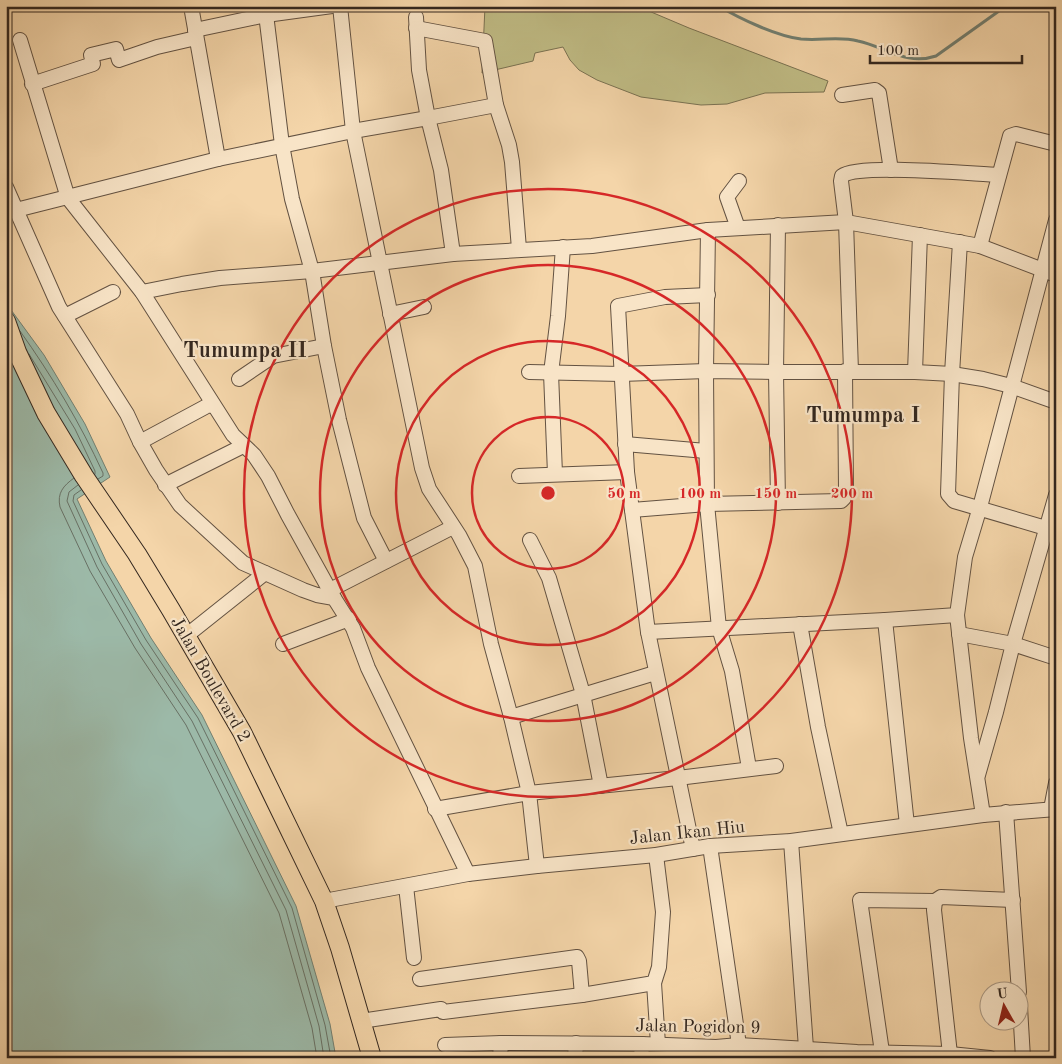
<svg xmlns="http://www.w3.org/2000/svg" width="1062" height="1064" viewBox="0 0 1062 1064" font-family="'Old Standard TT',serif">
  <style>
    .green { fill: #c0bc85; stroke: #7a7252 }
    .water { fill: #9cb9a8; stroke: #727f71 }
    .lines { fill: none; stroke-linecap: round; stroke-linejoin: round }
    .shore { stroke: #687064; stroke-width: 1 }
    .stream { stroke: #727f71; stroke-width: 3 }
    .minor-casing { stroke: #635242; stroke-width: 16 }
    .major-casing { stroke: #33271f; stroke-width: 20 }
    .minor { stroke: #f8e4c7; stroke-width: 14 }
    .major { stroke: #f4d5a9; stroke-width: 18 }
    .ring { fill: none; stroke: #d62828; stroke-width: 2.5 }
    .labels { text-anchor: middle; stroke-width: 4.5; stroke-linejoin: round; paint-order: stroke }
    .street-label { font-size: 18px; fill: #33271f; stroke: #f8e4c7 }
    .district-label { font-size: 22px; font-weight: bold; fill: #33271f; stroke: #f8e4c7 }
    .centre { fill: #d62828; stroke: #f8e4c7; stroke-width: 2.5 }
    .ring-label { font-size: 15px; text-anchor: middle; font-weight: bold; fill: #d62828; stroke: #f8e4c7; stroke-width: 4.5; stroke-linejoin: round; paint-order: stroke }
  </style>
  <rect width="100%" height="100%" fill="#f4d5a9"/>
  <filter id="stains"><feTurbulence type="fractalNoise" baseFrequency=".004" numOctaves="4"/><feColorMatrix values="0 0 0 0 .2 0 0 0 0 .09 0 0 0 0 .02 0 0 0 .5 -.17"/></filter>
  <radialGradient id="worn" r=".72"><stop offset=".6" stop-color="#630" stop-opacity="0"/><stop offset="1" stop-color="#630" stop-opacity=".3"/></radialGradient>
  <!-- green -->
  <polygon class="green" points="485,6 637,6 689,28 828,81 824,92 765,93 727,104 701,105 641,97 597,80 579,70 570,60 563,47 535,53 533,61 482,73"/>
  <!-- water -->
  <polygon class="water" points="6,303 44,355 85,424 110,477 77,499 106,561 151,638 202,715 296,906 330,1024 336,1058 6,1058"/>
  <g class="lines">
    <!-- shore -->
    <g class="shore">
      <path d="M20 331C52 376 80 423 103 473V476L98 479"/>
      <polyline points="29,354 75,429 95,471 95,474"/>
      <path d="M74 478C63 486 57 493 60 507L90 571 135 648 186 725 279 913 312 1028 317 1058"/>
      <polyline points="78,485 69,492 67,501 97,567 141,644 192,721 286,910 319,1026 324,1058"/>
      <polyline points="81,490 74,495 73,501 102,564 146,640 198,718 292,908 325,1025 331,1058"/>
    </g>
    <!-- stream -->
    <path class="stream" d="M719 6C740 19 777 36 801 39 821 41 839 36 858 41 886 47 906 66 936 56L1006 6"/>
    <!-- minor casing -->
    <g class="minor-casing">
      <g id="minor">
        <polyline points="191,6 218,159"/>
        <polyline points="265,6 282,145 292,199 312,271 324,346 339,420 364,518 386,561"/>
        <polyline points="340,6 353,131 422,468 429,489 459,535 475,566 491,644 511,717 529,793 537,866"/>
        <polyline points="416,17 419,70 428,118 496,105 509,145 512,162 519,249"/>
        <polyline points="416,28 485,41 496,105"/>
        <polyline points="195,30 266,15 332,6"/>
        <polyline points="20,40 68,198 142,292 233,435 254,455 268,476 288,515 334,598"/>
        <polyline points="32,84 93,64 91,55 116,49 119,60 157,47 196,38"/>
        <polyline points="842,95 875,90 879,93 891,170"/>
        <polyline points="6,187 59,307 127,414 140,442 156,470 180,505 243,563 303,590 317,595 334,598 353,628 368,668 468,874"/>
        <polyline points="16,210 218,159 353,131 428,118 441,170 453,254"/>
        <polyline points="778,225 776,372 778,503"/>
        <polyline points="738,228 727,197 739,181"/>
        <polyline points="708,230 706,371 707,504 719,628 732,671 749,768"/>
        <polyline points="960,242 952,374 948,494 954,501 1056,531"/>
        <polyline points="980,246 1010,136 1016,134 1056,144"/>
        <polyline points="142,292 182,284 220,278 312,271 453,254 592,246 708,230 846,222 980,246 1056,275"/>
        <polyline points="390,314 424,307"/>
        <polyline points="65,316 113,292"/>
        <path d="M851 371 846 222 841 181 842 176C859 163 972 174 999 175"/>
        <polyline points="529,372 621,374 706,371 776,372 915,372 952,374 983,379 1011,386 1056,402"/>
        <polyline points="915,372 920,235"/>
        <polyline points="239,379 273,356 324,346"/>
        <polyline points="140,442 207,406 213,405"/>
        <polyline points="625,444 706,451"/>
        <polyline points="555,474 551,373 558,316 563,247"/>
        <polyline points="519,476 627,472"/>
        <polyline points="165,485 243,446"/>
        <polyline points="632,510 707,504 841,501 844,498 846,490 845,371"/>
        <polyline points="530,540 549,578 583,694 601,786"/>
        <polyline points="330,590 453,527"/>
        <polyline points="957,615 971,738 983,815"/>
        <polyline points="885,620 907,825"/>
        <polyline points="800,624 818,727 841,834"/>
        <polyline points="648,632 885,620 957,615 965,557 980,507 1056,220"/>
        <polyline points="959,634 1013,644 1056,658"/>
        <polyline points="186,636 265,573"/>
        <polyline points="283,644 349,619"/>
        <polyline points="511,717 655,673"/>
        <polyline points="978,775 996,712 1013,644 1056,495"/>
        <polyline points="435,809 529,793 678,778 776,766"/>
        <polyline points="1051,809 1056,783"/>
        <polyline points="1006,812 1019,992"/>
        <polyline points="791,841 806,1048"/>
        <polyline points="710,846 739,1045"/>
        <polyline points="693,849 648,632 627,472 618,306 665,297 708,295"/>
        <polyline points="406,886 414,958"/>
        <polyline points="324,901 468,874 537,866 656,855 710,846 791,841 983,815 1056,809"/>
        <polyline points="420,979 577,957 579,961 582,995"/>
        <polyline points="654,983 658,1044"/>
        <polyline points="1020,1007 1023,1058"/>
        <polyline points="361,1021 441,1009 443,1012 582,995 654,983 659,967 663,912 656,855"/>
        <polyline points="445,1045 501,1043 642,1044 716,1047 739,1045 857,1052 950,1054 990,1058"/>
        <polyline points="882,1052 860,900 935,901"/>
        <polyline points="950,1054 934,910 935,901 941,897 1013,900"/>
        <polyline points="500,1058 501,1043"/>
        <polyline points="575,1058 576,1043"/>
        <polyline points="641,1058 642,1044"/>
      </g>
    </g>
    <!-- major casing -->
    <g class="major-casing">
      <polyline id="major" points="6,321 17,352 46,413 84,476 137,554 171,610 242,732 324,901 340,948 372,1058"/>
    </g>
    <!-- minor -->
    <use href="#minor" class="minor"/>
    <!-- major -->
    <use href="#major" class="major"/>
  </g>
  <!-- distance rings -->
  <g class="ring">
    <circle cx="548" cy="493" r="76"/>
    <circle cx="548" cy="493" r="152"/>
    <circle cx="548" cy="493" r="228"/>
    <circle cx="548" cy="493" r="304"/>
  </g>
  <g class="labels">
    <!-- street labels -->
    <g class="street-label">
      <text transform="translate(211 679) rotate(60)" y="6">Jalan Boulevard 2</text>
      <text transform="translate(687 832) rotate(-6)" y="6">Jalan Ikan Hiu</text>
      <text transform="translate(698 1026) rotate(1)" y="6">Jalan Pogidon 9</text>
    </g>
    <!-- district labels -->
    <g class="district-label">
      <text x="245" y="357">Tumumpa II</text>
      <text x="863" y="422">Tumumpa I</text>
    </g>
  </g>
  <circle cx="548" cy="493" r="8" class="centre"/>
  <g class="ring-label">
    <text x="624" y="498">50 m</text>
    <text x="700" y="498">100 m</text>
    <text x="776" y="498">150 m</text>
    <text x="852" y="498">200 m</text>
  </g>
  <!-- margin -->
  <rect width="1062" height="1064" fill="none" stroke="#f4d5a9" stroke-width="25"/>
  <rect x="8" y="8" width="1047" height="1049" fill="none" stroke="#33271f" stroke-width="2.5"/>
  <rect x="12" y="12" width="1037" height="1039" fill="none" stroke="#33271f"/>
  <!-- north arrow -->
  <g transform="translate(1004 1006) rotate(352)"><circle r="24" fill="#f8e4c7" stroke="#a99884"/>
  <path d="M0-4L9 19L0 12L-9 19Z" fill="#8f2418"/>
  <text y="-8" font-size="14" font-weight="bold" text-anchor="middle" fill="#33271f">U</text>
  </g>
  <!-- scale -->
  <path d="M870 55v8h152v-8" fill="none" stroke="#33271f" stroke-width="2.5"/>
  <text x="877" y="55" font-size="15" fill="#33271f" stroke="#f8e4c7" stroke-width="4" paint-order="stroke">100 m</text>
  <rect width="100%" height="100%" filter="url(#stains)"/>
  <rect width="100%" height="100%" fill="url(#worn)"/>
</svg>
